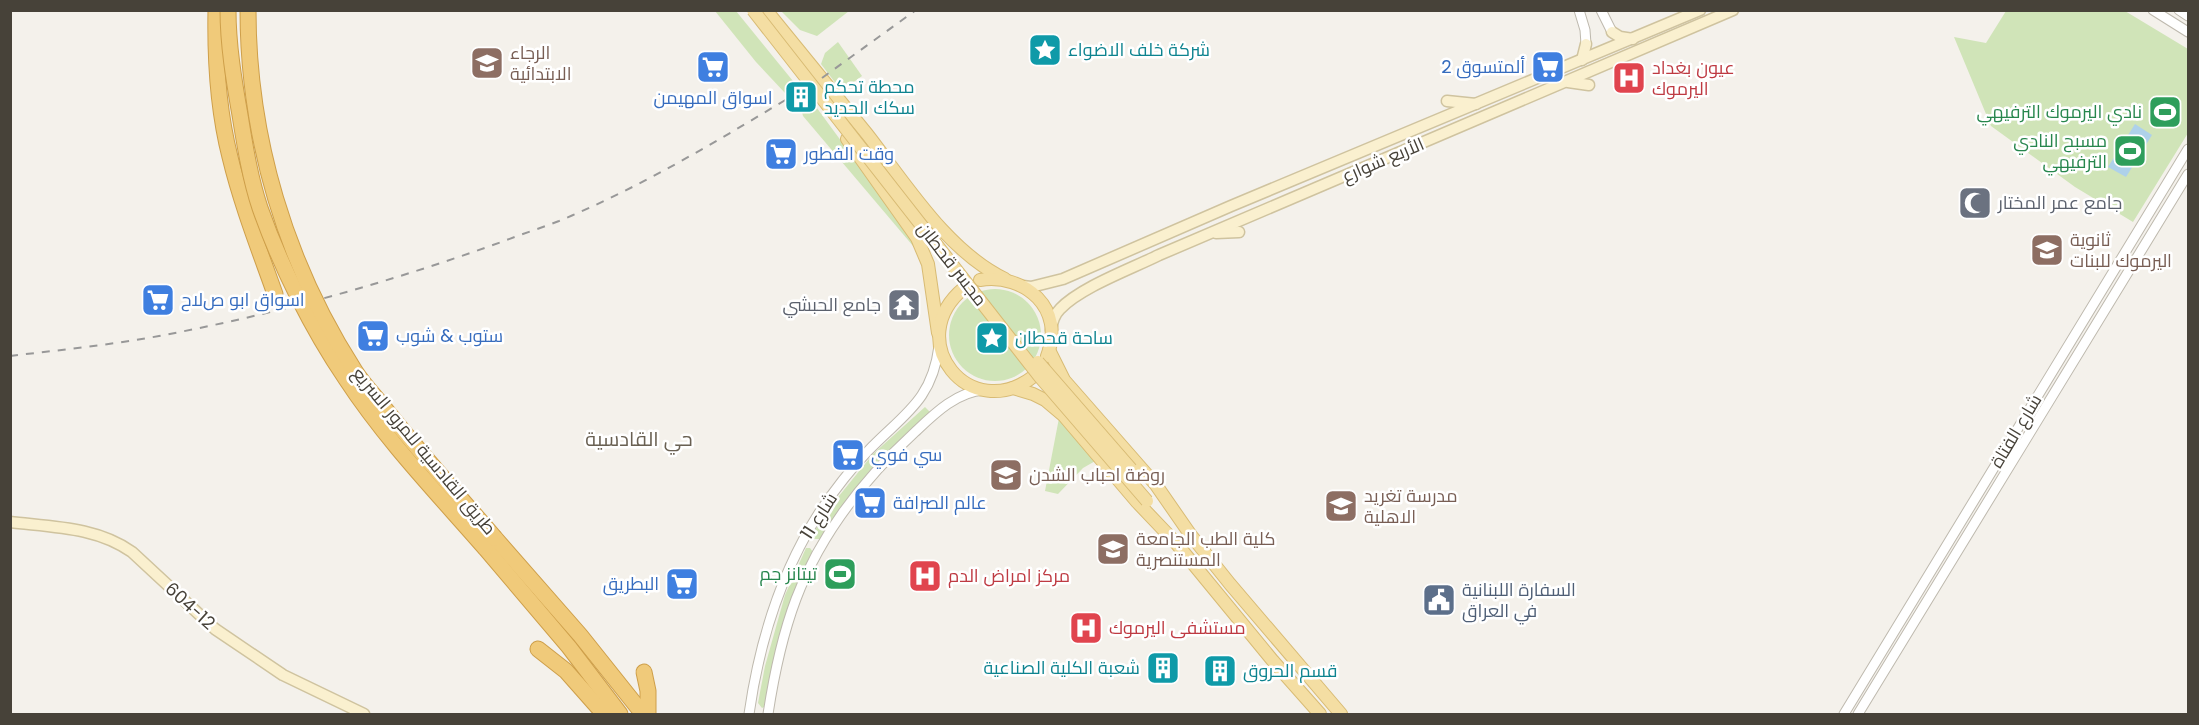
<svg xmlns="http://www.w3.org/2000/svg" width="2199" height="725" viewBox="0 0 2199 725" font-family="Poppins,Cairo,sans-serif">
  <style>
    .green { fill: #d0e4b8 }
    .water { fill: #aed1ea }
    .lines { fill: none; stroke-linecap: round; stroke-linejoin: round }
    .tertiary-casing { stroke: #beb9ae; stroke-width: 11 }
    .secondary-casing { stroke: #cfc39f; stroke-width: 13 }
    .primary-casing { stroke: #d8bb74; stroke-width: 14 }
    .motorway-casing { stroke: #ce9f4a; stroke-width: 17 }
    .tertiary { stroke: #fff; stroke-width: 9 }
    .secondary { stroke: #faf0cf; stroke-width: 10 }
    .primary { stroke: #f4dea3; stroke-width: 12 }
    .motorway { stroke: #f0ca7a; stroke-width: 15 }
    .rail { stroke: #989898; stroke-width: 2; stroke-dasharray: 8 8; stroke-linecap: butt }
    .primary-bridge-casing { stroke: #d8bb74; stroke-width: 14; stroke-linecap: butt }
    .motorway-bridge-casing { stroke: #ce9f4a; stroke-width: 17; stroke-linecap: butt }
    .primary-bridge { stroke: #f4dea3; stroke-width: 12 }
    .motorway-bridge { stroke: #f0ca7a; stroke-width: 15 }
    .labels { text-anchor: middle; stroke-width: 5; stroke-linejoin: round; paint-order: stroke }
    .culture-label { font-size: 18px; fill: #0d838f; stroke: #fff; text-anchor: start }
    .education-label { font-size: 18px; fill: #785e54; stroke: #fff; text-anchor: start }
    .shop-label { font-size: 18px; fill: #366cbe; stroke: #fff; text-anchor: start }
    .health-label { font-size: 18px; fill: #be3a42; stroke: #fff; text-anchor: start }
    .leisure-label { font-size: 18px; fill: #27864d; stroke: #fff; text-anchor: end }
    .street-label { font-size: 18px; fill: #474239; stroke: #fff }
    .worship-label { font-size: 18px; fill: #5b616d; stroke: #fff; text-anchor: start }
    .service-label { font-size: 18px; fill: #4e5e75; stroke: #fff; text-anchor: start }
    .neighbourhood-label { font-size: 20px; fill: #696052; stroke: #fff }
  </style>
  <rect width="100%" height="100%" fill="#f4f1eb"/>
  <!-- green -->
  <g class="green">
    <polygon points="715,11 736,11 797,86 785,93 756,62"/>
    <polygon points="781,11 849,11 817,36 800,30"/>
    <polygon points="2006,11 2125,11 2188,49 2188,133 2133,222 2075,187 1991,126 1954,37 1986,43"/>
    <polygon points="838,42 862,76 851,84 844,87 837,85 821,64 825,53"/>
    <polygon points="811,100 908,232 919,253 803,116 801,108"/>
    <circle cx="995" cy="335" r="46"/>
    <polygon points="925,407 930,412 864,479 836,514 820,539 814,539 813,533 839,496 873,454"/>
    <polygon points="1059,418 1097,460 1083,468 1058,494 1045,491"/>
    <polygon points="806,548 810,548 813,552 766,706 762,708 758,703 765,666 785,595"/>
  </g>
  <!-- water -->
  <polygon class="water" points="2135,124 2152,135 2126,177 2108,167"/>
  <g class="lines">
    <!-- tertiary casing -->
    <g class="tertiary-casing">
      <g id="tertiary">
        <polyline points="1579,10 1585,30 1586,44"/>
        <polyline points="1601,10 1612,32"/>
        <polyline points="2153,10 2188,32"/>
        <polyline points="2179,10 2188,16"/>
        <path d="M749 714C759 644 780 574 819 513 833 492 849 471 867 452 902 415 932 402 939 346"/>
        <path d="M768 714C774 675 782 636 796 599 820 535 865 478 915 432 934 414 956 392 984 390"/>
        <polyline points="1844,714 2188,149"/>
        <polyline points="1858,714 2188,174"/>
      </g>
    </g>
    <!-- secondary casing -->
    <g class="secondary-casing">
      <g id="secondary">
        <polyline points="1612,32 1620,37 1633,39"/>
        <polyline points="1582,60 1586,44"/>
        <polyline points="1568,82 1589,85"/>
        <polyline points="1447,101 1476,104"/>
        <polyline points="1216,233 1239,232"/>
        <polyline points="1023,286 1031,287 1063,279 1231,206 1700,10"/>
        <path d="M1051 330C1052 322 1054 315 1060 309 1081 287 1131 269 1159 255L1733 10"/>
        <path d="M10 522C53 527 97 527 132 552L215 629 283 675 364 714"/>
      </g>
    </g>
    <!-- primary casing -->
    <g class="primary-casing">
      <g id="primary">
        <path d="M766 10C800 52 834 93 867 134 906 184 947 251 1005 279"/>
        <polyline points="847,139 917,238 928,264 938,333"/>
        <path d="M980 280C1025 273 1066 309 1047 356"/>
        <path d="M964 288C901 340 970 426 1034 376"/>
        <polyline points="1049,350 1064,380 1156,485 1190,534 1230,584 1341,714"/>
        <polyline points="1013,388 1033,394 1045,400 1064,416 1137,502 1176,543 1273,661 1320,714"/>
      </g>
    </g>
    <!-- motorway casing -->
    <g class="motorway-casing">
      <g id="motorway">
        <path d="M216 10C215 59 218 110 230 157 241 203 259 249 275 294"/>
        <polyline points="495,538 580,635 643,714"/>
        <polyline points="485,548 569,647 620,714"/>
        <polyline points="538,649 566,671 604,714"/>
        <polyline points="644,672 648,691 648,714"/>
      </g>
    </g>
    <!-- tertiary -->
    <use href="#tertiary" class="tertiary"/>
    <!-- secondary -->
    <use href="#secondary" class="secondary"/>
    <!-- primary -->
    <use href="#primary" class="primary"/>
    <!-- motorway -->
    <use href="#motorway" class="motorway"/>
    <!-- rail -->
    <g class="rail">
      <polyline points="822,78 916,10"/>
      <path d="M10 356C60 350 110 345 159 336 277 314 391 282 504 241 522 234 541 228 559 221 646 185 727 135 807 87"/>
    </g>
    <!-- primary-bridge casing -->
    <g class="primary-bridge-casing">
      <g id="primary-bridge">
        <polyline points="753,10 1040,377 1147,501"/>
        <polyline points="1038,362 1131,469"/>
      </g>
    </g>
    <!-- motorway-bridge casing -->
    <g class="motorway-bridge-casing">
      <g id="motorway-bridge">
        <path d="M228 10C228 45 234 81 240 115 245 146 250 178 260 208 280 265 312 329 346 379 386 440 437 493 485 548"/>
        <path d="M248 10C248 138 286 264 355 371 364 385 376 397 386 410 421 454 459 496 495 538"/>
      </g>
    </g>
    <!-- primary-bridge -->
    <use href="#primary-bridge" class="primary-bridge"/>
    <!-- motorway-bridge -->
    <use href="#motorway-bridge" class="motorway-bridge"/>
  </g>
  <!-- icons -->
  <defs>
    <g id="sight-square" transform="scale(1.725)"><rect x="-9" y="-9" width="18" height="18" rx="4" fill="#0f9aa8" stroke="#fff"/><path d="M0-6L1.8-2.2L6-1.7L2.9 1.2L3.7 5.4L0 3.3L-3.7 5.4L-2.9 1.2L-6-1.7L-1.8-2.2Z" fill="#fff"/></g>
    <g id="school-square" transform="scale(1.725)"><rect x="-9" y="-9" width="18" height="18" rx="4" fill="#8d6e63" stroke="#fff"/><path d="M0-5L7-2L0 1L-7-2ZM-4 1L0 2.5L4 1V4Q0 6-4 4Z" fill="#fff"/></g>
    <g id="supermarket-square" transform="scale(1.725)"><rect x="-9" y="-9" width="18" height="18" rx="4" fill="#3f7fe0" stroke="#fff"/><path d="M-6-5.5h2.5l.6 2H6L4.5 2H-2.5L-4.4-4H-6ZM-1.5 3.2a1.3 1.3 0 1 0 .1 0ZM3 3.2a1.3 1.3 0 1 0 .1 0Z" fill="#fff"/></g>
    <g id="hospital-square" transform="scale(1.725)"><rect x="-9" y="-9" width="18" height="18" rx="4" fill="#e0444e" stroke="#fff"/><path d="M-5-5h3v3.5h4V-5h3V5h-3V1.5h-4V5h-3Z" fill="#fff"/></g>
    <g id="building-square" transform="scale(1.725)"><rect x="-9" y="-9" width="18" height="18" rx="4" fill="#0f9aa8" stroke="#fff"/><path d="M-4-6H4V6H1V3H-1V6H-4ZM-2.5-4.3h1.7v1.8h-1.7ZM.8-4.3h1.7v1.8H.8ZM-2.5-1h1.7V.8h-1.7ZM.8-1h1.7V.8H.8Z" fill="#fff"/></g>
    <g id="stadium-square" transform="scale(1.725)"><rect x="-9" y="-9" width="18" height="18" rx="4" fill="#2e9e5b" stroke="#fff"/><path d="M0-5a6.5 5 0 1 0 0 10a6.5 5 0 1 0 0-10ZM-3.5-1.8h7v3.6h-7Z" fill="#fff"/></g>
    <g id="mosque-square" transform="scale(1.725)"><rect x="-9" y="-9" width="18" height="18" rx="4" fill="#6b7280" stroke="#fff"/><path d="M3.5-4.9A6 6 0 1 0 3.5 4.9A5 5 0 1 1 3.5-4.9Z" fill="#fff"/></g>
    <g id="temple-square" transform="scale(1.725)"><rect x="-9" y="-9" width="18" height="18" rx="4" fill="#6b7280" stroke="#fff"/><path d="M0-6L5-2H3V0L6.5 2.5H4V6H1.5V3h-3V6H-4V2.5H-6.5L-3 0V-2H-5Z" fill="#fff"/></g>
    <g id="university-square" transform="scale(1.725)"><rect x="-9" y="-9" width="18" height="18" rx="4" fill="#8d6e63" stroke="#fff"/><path d="M0-5L7-2L0 1L-7-2ZM-4 1L0 2.5L4 1V4Q0 6-4 4Z" fill="#fff"/></g>
    <g id="civic-square" transform="scale(1.725)"><rect x="-9" y="-9" width="18" height="18" rx="4" fill="#5c6f8a" stroke="#fff"/><path d="M-.6-6.5H3V-4.5H.6V-3L4-1V1h2V6H-6V1h2V-1L-.6-3ZM-1.2 2.5V6h2.4V2.5Z" fill="#fff"/></g>
  </defs>
  <g fill-rule="evenodd">
    <use href="#sight-square" x="1045" y="50"/>
    <use href="#school-square" x="487" y="63"/>
    <use href="#supermarket-square" x="713" y="67"/>
    <use href="#supermarket-square" x="1548" y="67"/>
    <use href="#hospital-square" x="1629" y="78"/>
    <use href="#building-square" x="801" y="97"/>
    <use href="#stadium-square" x="2165" y="112"/>
    <use href="#stadium-square" x="2130" y="151"/>
    <use href="#supermarket-square" x="781" y="154"/>
    <use href="#mosque-square" x="1975" y="203"/>
    <use href="#school-square" x="2047" y="250"/>
    <use href="#supermarket-square" x="158" y="300"/>
    <use href="#temple-square" x="904" y="305"/>
    <use href="#supermarket-square" x="373" y="336"/>
    <use href="#sight-square" x="992" y="338"/>
    <use href="#supermarket-square" x="848" y="455"/>
    <use href="#school-square" x="1006" y="475"/>
    <use href="#supermarket-square" x="870" y="503"/>
    <use href="#school-square" x="1341" y="506"/>
    <use href="#university-square" x="1113" y="549"/>
    <use href="#stadium-square" x="840" y="574"/>
    <use href="#hospital-square" x="925" y="576"/>
    <use href="#supermarket-square" x="682" y="584"/>
    <use href="#civic-square" x="1439" y="600"/>
    <use href="#hospital-square" x="1086" y="628"/>
    <use href="#building-square" x="1163" y="668"/>
    <use href="#building-square" x="1220" y="671"/>
  </g>
  <g class="labels">
    <!-- culture labels -->
    <g class="culture-label">
      <text x="1068" y="56">شركة خلف الاضواء</text>
      <text x="824" y="93">محطة تحكم<tspan x="824" dy="21">سكك الحديد</tspan></text>
      <text x="1015" y="344">ساحة قحطان</text>
      <text x="1140" y="674" text-anchor="end">شعبة الكلية الصناعية</text>
      <text x="1243" y="677">قسم الحروق</text>
    </g>
    <!-- education labels -->
    <g class="education-label">
      <text x="510" y="59">الرجاء<tspan x="510" dy="21">الابتدائية</tspan></text>
      <text x="2070" y="246">ثانوية<tspan x="2070" dy="21">اليرموك للبنات</tspan></text>
      <text x="1029" y="481">روضة احباب الشدن</text>
      <text x="1364" y="502">مدرسة تغريد<tspan x="1364" dy="21">الاهلية</tspan></text>
      <text x="1136" y="545">كلية الطب الجامعة<tspan x="1136" dy="21">المستنصرية</tspan></text>
    </g>
    <!-- shop labels -->
    <g class="shop-label">
      <text x="1525" y="73" text-anchor="end">ألمتسوق 2</text>
      <text x="713" y="104" text-anchor="middle">اسواق المهيمن</text>
      <text x="804" y="160">وقت الفطور</text>
      <text x="181" y="306">اسواق ابو صﻻح</text>
      <text x="396" y="342">ستوب &amp; شوب</text>
      <text x="871" y="461">سي فوي</text>
      <text x="893" y="509">عالم الصرافة</text>
      <text x="659" y="590" text-anchor="end">البطريق</text>
    </g>
    <!-- health labels -->
    <g class="health-label">
      <text x="1652" y="74">عيون بغداد<tspan x="1652" dy="21">اليرموك</tspan></text>
      <text x="948" y="582">مركز امراض الدم</text>
      <text x="1109" y="634">مستشفى اليرموك</text>
    </g>
    <!-- leisure labels -->
    <g class="leisure-label">
      <text x="2142" y="118">نادي اليرموك الترفيهي</text>
      <text x="2107" y="147">مسبح النادي<tspan x="2107" dy="21">الترفيهي</tspan></text>
      <text x="817" y="580">تيتانز جم</text>
    </g>
    <!-- street labels -->
    <g class="street-label">
      <text transform="translate(1383 160) rotate(-23)" y="6">الأربع شوارع</text>
      <text transform="translate(952 264) rotate(52)" y="6">مجسر قحطان</text>
      <text transform="translate(2016 431) rotate(-59)" y="6">شارع الفتاة</text>
      <text transform="translate(424 451) rotate(50)" y="6">طريق القادسية للمرور السريع</text>
      <text transform="translate(819 516) rotate(-57)" y="6">شارع 11</text>
      <text transform="translate(190 606) rotate(42)" y="6">604-12</text>
    </g>
    <!-- worship labels -->
    <g class="worship-label">
      <text x="1998" y="209">جامع عمر المختار</text>
      <text x="881" y="311" text-anchor="end">جامع الحبشي</text>
    </g>
    <!-- service labels -->
    <g class="service-label">
      <text x="1462" y="596">السفارة اللبنانية<tspan x="1462" dy="21">في العراق</tspan></text>
    </g>
    <!-- neighbourhood labels -->
    <g class="neighbourhood-label">
      <text x="639" y="446">حي القادسية</text>
    </g>
  </g>
  <!-- border -->
  <rect width="2199" height="725" fill="none" stroke="#474239" stroke-width="24"/>
</svg>
